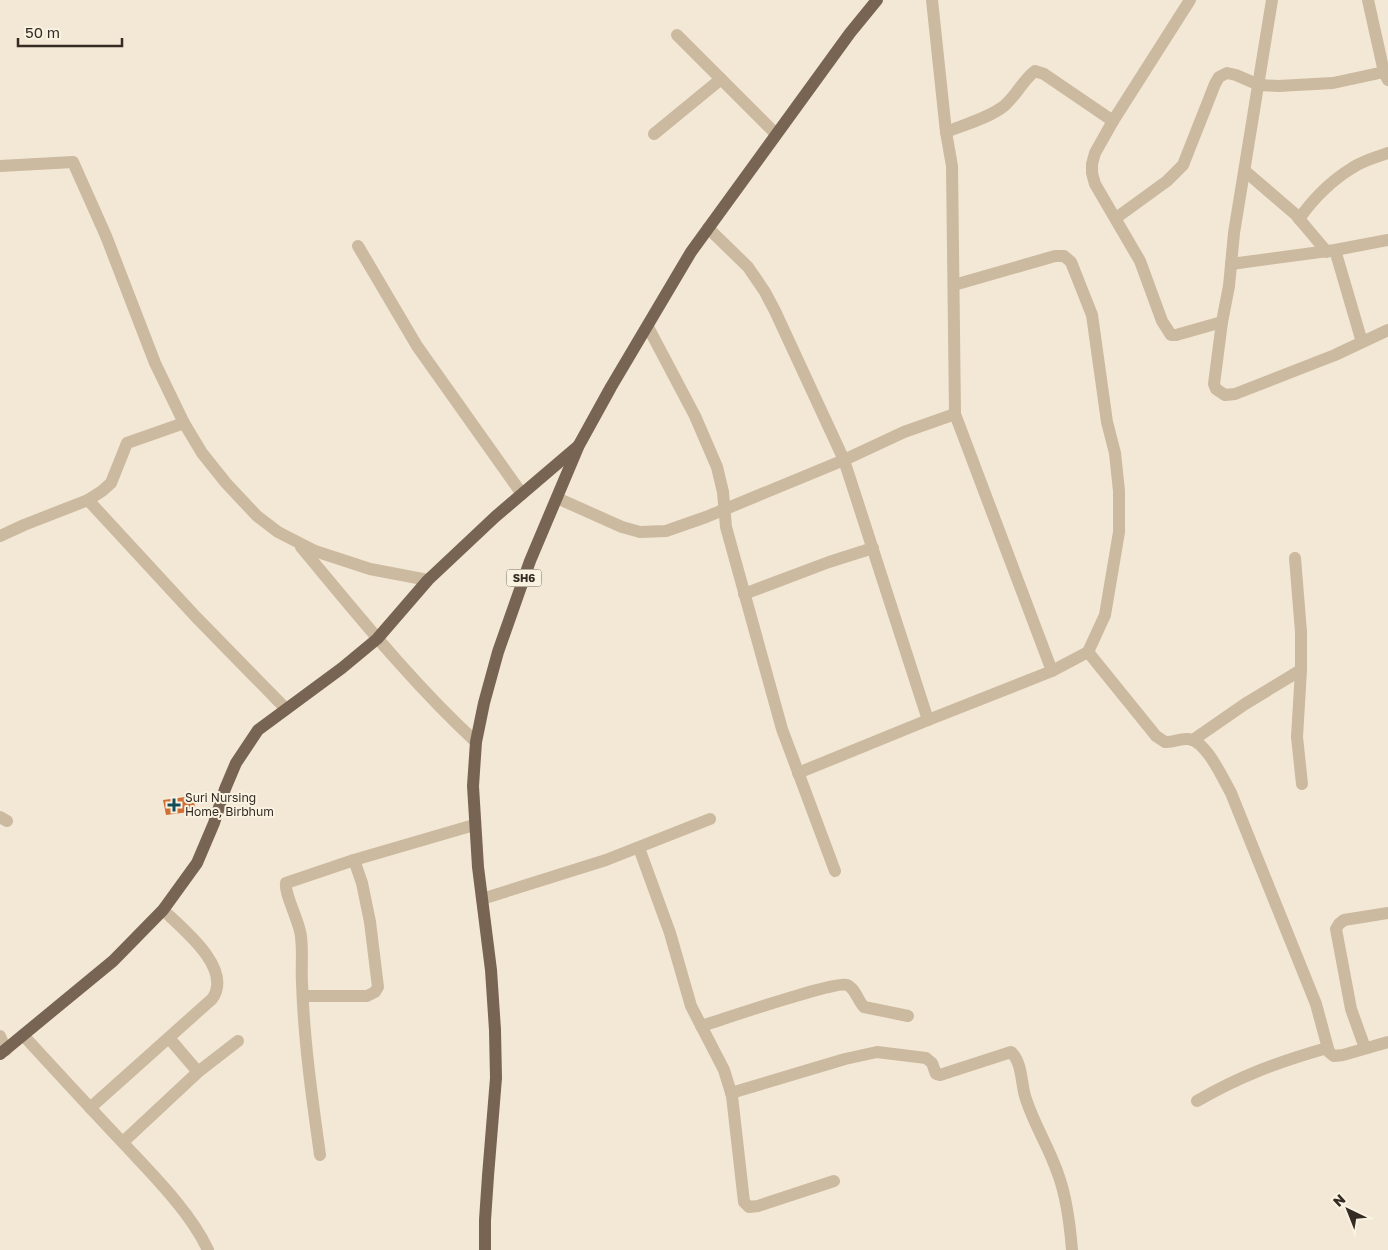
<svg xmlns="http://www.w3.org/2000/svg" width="1388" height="1250" viewBox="0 0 1388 1250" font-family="'Golos Text',sans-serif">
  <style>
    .building { fill: #d16e34 }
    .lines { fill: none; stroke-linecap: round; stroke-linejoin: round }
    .minor { stroke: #cbb9a0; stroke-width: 12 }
    .major { stroke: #786453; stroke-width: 12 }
    .poi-dot { fill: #164c59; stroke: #faf2e1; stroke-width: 2 }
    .labels { text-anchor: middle; stroke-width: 4; stroke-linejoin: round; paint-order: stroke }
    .shield { fill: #faf2e1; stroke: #6f675d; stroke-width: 1 }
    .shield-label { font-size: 11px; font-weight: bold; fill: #342b24 }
    .poi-label { font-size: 12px; fill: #342b24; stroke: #faf2e1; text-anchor: start }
  </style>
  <rect width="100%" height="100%" fill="#f3e8d5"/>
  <!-- building -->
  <polygon class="building" points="193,796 196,811 166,815 163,800"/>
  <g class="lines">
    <!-- minor -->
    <g class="minor">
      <polyline points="932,0 946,132 952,166 955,414 1052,671"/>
      <polyline points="1190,0 1113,121 1095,153 1092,164 1092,173 1095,184 1140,261 1162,321 1171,335 1176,335 1222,322 1229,286 1234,233 1272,0"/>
      <polyline points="1368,0 1384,72 1388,80"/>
      <polyline points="677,35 776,134"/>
      <path d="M946 132C963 125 989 118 1004 106 1016 96 1023 80 1035 71L1044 74 1113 121"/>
      <polyline points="654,134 721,79"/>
      <polyline points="0,166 73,162 106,236 155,363 184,423 202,453 226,483 257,516 278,532 315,551 370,569 428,580"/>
      <polyline points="1245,171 1295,214 1327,252"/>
      <polyline points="1116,218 1167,181 1183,165 1215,84 1219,77 1227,73 1236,75 1259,85 1278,86 1333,83 1384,72"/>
      <path d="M1299 219C1313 199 1331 181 1352 168 1362 161 1376 157 1388 153"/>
      <polyline points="708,228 748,267 765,292 775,311 844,460 928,720 1052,671 1088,652 1105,615 1119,532 1119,491 1115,453 1107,422 1092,315 1071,262 1064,256 1055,256 954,285"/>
      <polyline points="358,246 417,346 522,494"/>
      <polyline points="1335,250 1362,342"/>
      <polyline points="1231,264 1335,250 1388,240"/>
      <polyline points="1222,322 1214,384 1216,389 1225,395 1235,394 1335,355 1388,330"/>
      <polyline points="648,327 695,416 717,467 723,492 726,527 782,729 835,871"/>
      <polyline points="557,498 622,527 640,532 666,531 706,517 844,460 904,432 955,414"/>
      <polyline points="88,500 196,617 286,709"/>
      <polyline points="0,536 24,525 88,500 102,491 111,483 127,443 184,423"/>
      <path d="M301 547C357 614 412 683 476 742"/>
      <polyline points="744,594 829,562 873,548"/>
      <path d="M1088 652 1156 736 1165 742C1173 743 1180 738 1188 739 1206 740 1223 779 1231 793L1316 1004 1329 1052 1334 1056 1343 1055 1388 1042"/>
      <polyline points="1301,670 1297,737 1302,784"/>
      <polyline points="1193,740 1245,704 1301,670 1301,632 1295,558"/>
      <polyline points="798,773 928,720"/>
      <polyline points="0,817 7,821"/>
      <polyline points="639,848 670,933 691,1006 724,1070 732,1096 744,1202 749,1207 758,1206 834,1181"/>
      <polyline points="482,899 606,860 710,819"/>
      <polyline points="303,996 367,996 375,992 378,987 370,922 362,883 354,860"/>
      <path d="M701 1026C721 1020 834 981 847 985 855 988 858 1001 864 1007L908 1016"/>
      <path d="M23 1035C57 1072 91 1109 125 1145 153 1175 191 1213 208 1250"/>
      <polyline points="0,1036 6,1050"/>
      <polyline points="169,1038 198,1072"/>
      <polyline points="1365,1048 1351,1009 1336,929 1339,924 1344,920 1388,913"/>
      <path d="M731 1093 845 1059 877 1052 926 1058 932 1063 936 1074 940 1075 1011 1052C1022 1062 1021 1082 1025 1096 1033 1123 1049 1147 1058 1174 1067 1198 1070 1225 1072 1250"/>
      <path d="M1197 1101C1240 1076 1278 1062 1327 1048"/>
      <path d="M90 1108 212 999C234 969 182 928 163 910"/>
      <polyline points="123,1142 198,1072 238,1041"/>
      <path d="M320 1155C312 1098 304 1041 302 983 301 968 303 953 301 937 300 922 284 894 286 883L354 860 474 825"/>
    </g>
    <!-- major -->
    <g class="major">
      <polyline points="0,1054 113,961 163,910 197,863 214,823 225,789 236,763 258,730 342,668 377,639 428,580 495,517 577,447"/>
      <polyline points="485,1250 485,1220 488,1176 496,1078 495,1030 491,970 478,867 473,786 476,742 484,703 498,652 530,561 579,445 611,387 691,252 850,33 877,0"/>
    </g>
  </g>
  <!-- markers -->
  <path class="poi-dot" d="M171.5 797.5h5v5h5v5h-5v5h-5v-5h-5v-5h5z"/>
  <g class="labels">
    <!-- shield labels -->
    <rect class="shield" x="506.5" y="569.5" width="35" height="17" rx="4"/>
    <g class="shield-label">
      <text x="524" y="582">SH6</text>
    </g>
    <!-- poi labels -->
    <g class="poi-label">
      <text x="185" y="802">Suri Nursing<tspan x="185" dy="14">Home, Birbhum</tspan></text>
    </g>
  </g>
  <!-- north arrow -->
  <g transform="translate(1348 1210) rotate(317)" stroke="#faf2e1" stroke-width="4" paint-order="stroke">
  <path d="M0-4L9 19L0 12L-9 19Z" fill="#342b24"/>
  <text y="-8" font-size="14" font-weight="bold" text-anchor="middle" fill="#342b24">N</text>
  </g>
  <!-- scale -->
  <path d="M18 38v8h104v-8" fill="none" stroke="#342b24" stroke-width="2.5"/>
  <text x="25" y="38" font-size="15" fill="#342b24" stroke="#faf2e1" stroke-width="4" paint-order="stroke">50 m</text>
</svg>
